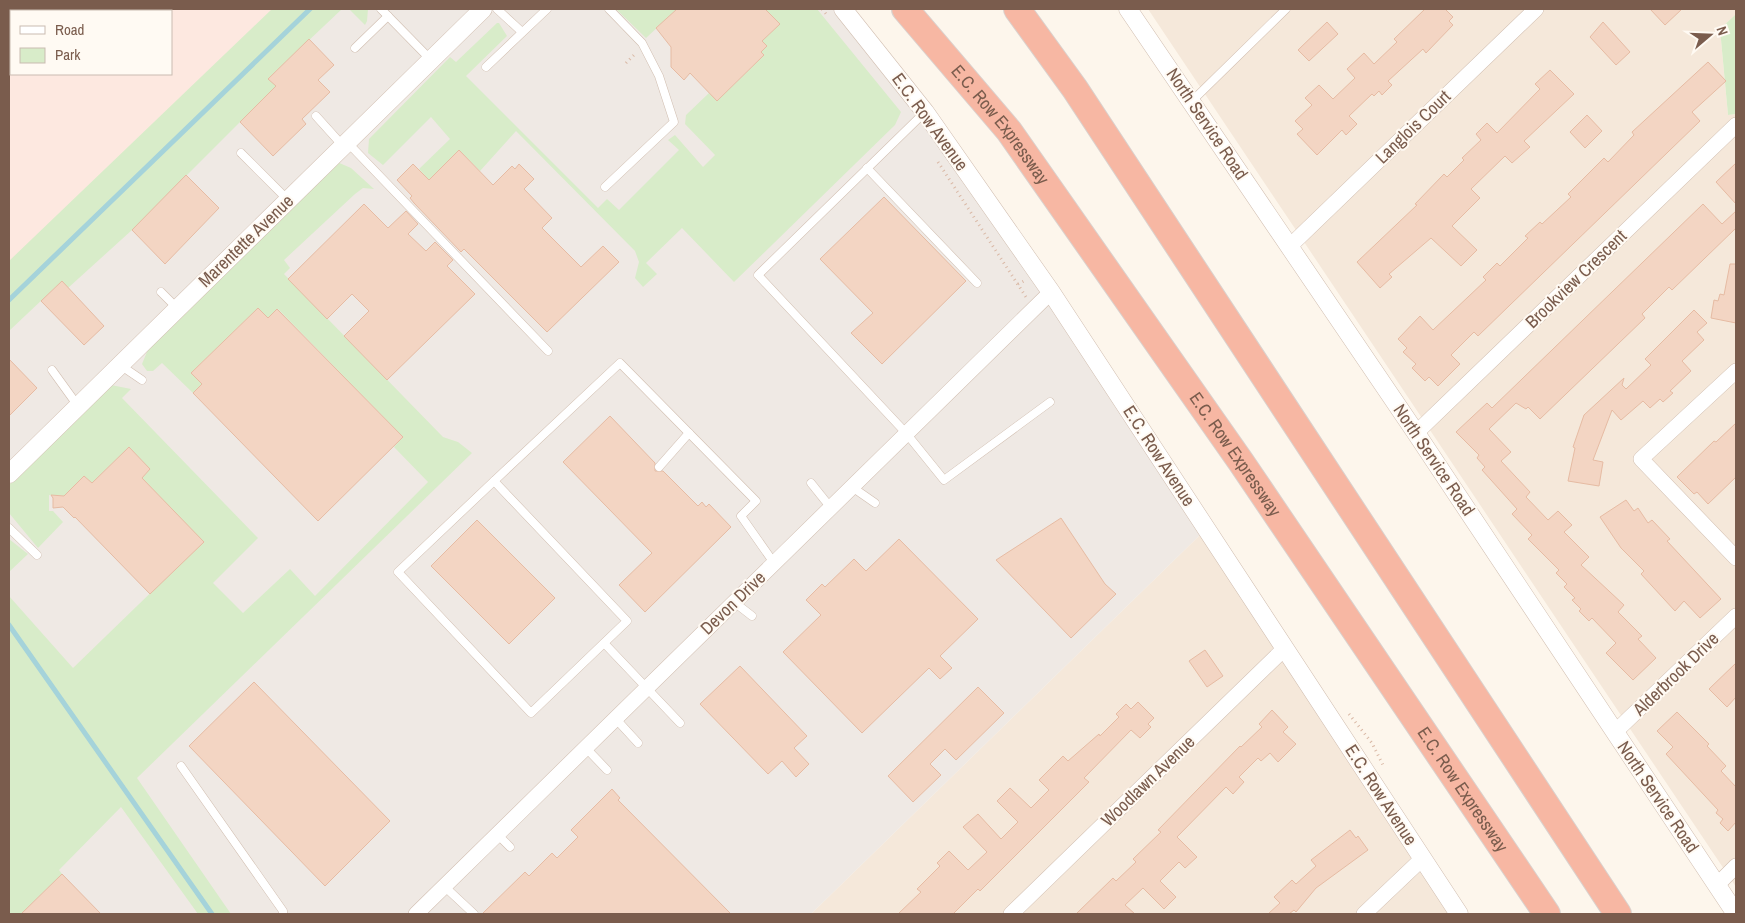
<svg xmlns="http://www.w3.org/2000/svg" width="1745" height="923" viewBox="0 0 1745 923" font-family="'Archivo Narrow',sans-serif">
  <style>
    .residential { fill: #f5e8da }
    .commercial { fill: #fde8e0; fill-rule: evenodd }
    .industrial { fill: #efe9e4 }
    .green { fill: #d8ecc9 }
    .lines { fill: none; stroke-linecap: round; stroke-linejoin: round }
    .stream { stroke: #a5d3da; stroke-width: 5 }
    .building { fill: #f3d5c3; stroke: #e6bba3 }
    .service-casing { stroke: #d1beb0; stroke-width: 9 }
    .minor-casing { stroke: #d1beb0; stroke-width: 16 }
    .tertiary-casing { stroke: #d1beb0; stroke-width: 19 }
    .motorway-casing { stroke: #dad1cd; stroke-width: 28 }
    .path { stroke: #d9b8a5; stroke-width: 3; stroke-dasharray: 1 4; stroke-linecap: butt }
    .service { stroke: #fff; stroke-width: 8 }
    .minor { stroke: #fff; stroke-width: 15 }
    .tertiary { stroke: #fff; stroke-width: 18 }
    .motorway { stroke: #f7b7a3; stroke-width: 26 }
    .labels { text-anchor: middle; stroke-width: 4; stroke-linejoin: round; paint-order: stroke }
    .street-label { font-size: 18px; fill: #7a5c4d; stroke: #fffaf3 }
  </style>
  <rect width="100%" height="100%" fill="#fdf6ec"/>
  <!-- residential -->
  <g class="residential">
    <polygon points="1148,9 1736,9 1736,14 1720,29 1728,115 1736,114 1736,887"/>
    <polygon points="1201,534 1452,914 811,914"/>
  </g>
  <!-- commercial -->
  <path class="commercial" d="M9 9H323L9 314ZM11 11H171V74H11Z"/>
  <!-- industrial -->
  <g class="industrial">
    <polygon points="323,9 470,9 9,461 9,314"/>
    <polygon points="492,9 834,9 892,77 1027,267 1201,534 811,914 9,914 9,485"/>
  </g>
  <!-- green -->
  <g class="green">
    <polygon points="272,9 342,9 269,78 276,86 132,230 68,288 62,281 9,331 9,261"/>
    <polygon points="349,9 368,9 367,21 365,25"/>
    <polygon points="616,9 677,9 646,38"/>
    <polygon points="765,9 817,9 901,112 895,125 734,282 682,228 646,263 657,274 643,287 635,278 639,262 635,251 516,131 480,171 459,150 429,180 419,169 450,139 431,117 383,165 368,153 369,139 450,57 456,62 497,23 499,23 507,36 466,76 598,208 607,199 619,210 679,150 668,140 675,135 703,167 715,155 685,124 686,115 709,93 717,101 764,55 761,52 767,46 762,41 779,24"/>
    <polygon points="1736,14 1736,114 1728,115 1720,29"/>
    <polygon points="337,162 351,168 374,189 363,188 355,194 284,260 290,268 284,274 443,437 458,442 472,453 137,778 231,914 198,914 121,807 59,870 62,874 21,914 9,914 9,596 73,668 203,542 142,478 150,469 129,447 92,483 84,476 64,496 49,495 49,511 53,511 63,522 38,548 9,513 9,485 111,385 131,389 122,398 258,538 213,583 243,613 290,569 315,596 428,482 394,447 403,437 278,309 268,318 258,308 191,373 202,384 193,393 162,363 153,371 147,371 142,364 149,347"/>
    <polygon points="9,539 28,554 9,572"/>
  </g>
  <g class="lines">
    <!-- stream -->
    <g class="stream">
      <polyline points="9,300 310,9"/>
      <polyline points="9,625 212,914"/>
    </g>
  </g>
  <!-- building -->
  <g class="building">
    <polygon points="677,9 765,9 780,24 762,41 767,46 761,52 764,55 717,101 690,73 684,80 671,67 671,47 656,28"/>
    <polygon points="1425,9 1445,9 1453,17 1449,21 1453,25 1426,53 1423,49 1388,81 1392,85 1382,95 1379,91 1374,96 1372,94 1349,116 1357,124 1346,135 1342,130 1317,155 1297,134 1303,129 1295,121 1312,105 1305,98 1319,85 1333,99 1355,78 1347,69 1364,53 1374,64 1397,42 1394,39"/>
    <polygon points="1650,9 1682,9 1665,25"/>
    <polygon points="1327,22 1338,34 1309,61 1298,50"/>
    <polygon points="1603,22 1630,52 1616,65 1590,37"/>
    <polygon points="309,39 334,65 318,80 330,92 302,119 306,124 273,156 240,122 276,86 268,79"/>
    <polygon points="1708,62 1726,81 1692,112 1700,121 1478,336 1474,332 1451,355 1460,364 1438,386 1429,377 1425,381 1412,368 1416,364 1403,352 1407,348 1398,339 1420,316 1433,330 1486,280 1483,277 1497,263 1500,266 1528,238 1525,236 1540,222 1542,224 1571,197 1568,194 1604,158 1608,162 1634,135 1632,132"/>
    <polygon points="1550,70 1574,94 1524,141 1530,147 1512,163 1505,156 1471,189 1480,198 1452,226 1477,250 1461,266 1431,238 1389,274 1392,277 1380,288 1357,262 1417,205 1415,204 1444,174 1447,177 1464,160 1462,158 1481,140 1476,134 1487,123 1497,133 1540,89 1535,84"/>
    <polygon points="1587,115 1602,131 1585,148 1570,132"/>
    <polygon points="459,150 493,185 512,166 515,169 519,164 534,179 524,189 552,218 542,228 581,267 603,246 619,262 547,332 464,249 461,252 414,203 410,198 412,196 397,180 413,164 429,180"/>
    <polygon points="1736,163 1736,204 1716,182"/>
    <polygon points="186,175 219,208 165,264 132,230"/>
    <polygon points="884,197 966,281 882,364 851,333 873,313 820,259"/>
    <polygon points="364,204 388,228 406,211 418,224 408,234 426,251 435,242 453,260 447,266 475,294 387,380 344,336 369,311 352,294 327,319 288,279"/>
    <polygon points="1703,204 1722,224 1736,211 1736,228 1672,290 1669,287 1642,314 1645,318 1540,419 1528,407 1526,409 1516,403 1489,429 1511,452 1501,461 1530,492 1526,497 1548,520 1558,511 1572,525 1564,532 1589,557 1581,565 1624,605 1618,612 1642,636 1638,639 1656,658 1633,680 1606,653 1616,643 1592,618 1589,621 1579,611 1581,609 1572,600 1575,598 1564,587 1567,584 1556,573 1559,570 1528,539 1532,535 1512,514 1517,509 1482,470 1485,467 1477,458 1479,455 1456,432 1487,403 1492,408"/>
    <polygon points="1730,264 1736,264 1736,323 1711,318 1714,300 1718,301 1720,294 1724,295"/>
    <polygon points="62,281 104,326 84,345 41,301"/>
    <polygon points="258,308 268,318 277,309 403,437 318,521 193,393 202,384 191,373"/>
    <polygon points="1694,310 1707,323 1697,332 1704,340 1682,361 1691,371 1670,391 1673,393 1663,402 1660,399 1650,408 1643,401 1621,420 1612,410 1593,460 1603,462 1599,486 1568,481 1575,448 1573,447 1584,415 1624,378 1622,385 1626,389 1651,365 1645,359"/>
    <polygon points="9,359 37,388 9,416"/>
    <polygon points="610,416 655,463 655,471 663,471 698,506 702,502 706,507 709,504 731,527 645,612 619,585 652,553 563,462"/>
    <polygon points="1736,423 1736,477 1708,504 1697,492 1694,494 1677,477 1714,441 1716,442"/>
    <polygon points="129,447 150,469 142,478 204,542 150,594 75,517 74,518 63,507 53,508 53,498 51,495 64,496 84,476 92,483"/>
    <polygon points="1626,500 1634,511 1638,508 1648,523 1652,520 1670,539 1667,541 1721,599 1700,618 1684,601 1675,611 1641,574 1644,571 1621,548 1600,517"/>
    <polygon points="1061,518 1105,584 1116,594 1071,638 996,560"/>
    <polygon points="477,520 555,598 509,644 431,566"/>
    <polygon points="899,539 978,619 940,656 952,668 940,679 929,668 862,733 783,652 821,615 806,600 822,584 825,587 854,559 866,571"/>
    <polygon points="1205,650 1223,676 1207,687 1189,661"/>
    <polygon points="1736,663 1736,697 1727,707 1709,689"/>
    <polygon points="740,666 807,736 794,748 809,764 796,777 782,761 768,774 700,704"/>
    <polygon points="254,682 390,821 325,886 189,746"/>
    <polygon points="978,687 1004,713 956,760 945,749 930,764 941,775 913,802 888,776"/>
    <polygon points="1138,702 1154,718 1148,724 1151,727 1140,738 1131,730 1084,778 1089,782 980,891 978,889 953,914 898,914 921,892 917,889 940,866 937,863 949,851 968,870 987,852 963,827 978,814 1001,839 1018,822 997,801 1010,788 1031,808 1049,790 1039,780 1063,756 1068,761 1099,734 1100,736 1119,717 1116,714 1126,704 1131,709"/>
    <polygon points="1272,710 1288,727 1283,732 1296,744 1278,762 1270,753 1261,761 1258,758 1239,777 1244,782 1233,794 1226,787 1177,837 1197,857 1185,868 1179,862 1160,881 1176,897 1164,909 1143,888 1125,905 1135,914 1076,914 1113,878 1116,881 1136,862 1133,859 1161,832 1158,830 1240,746 1241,747 1262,727 1259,724"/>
    <polygon points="1677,712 1709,744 1707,746 1726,766 1721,771 1736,787 1736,822 1728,831 1720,823 1723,819 1716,813 1718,810 1666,754 1673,747 1657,731"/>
    <polygon points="612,789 620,798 618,800 731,914 482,914 525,872 529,876 552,853 557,858 578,837 571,830"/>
    <polygon points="1350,830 1356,838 1358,836 1368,850 1316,888 1296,912 1294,910 1289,914 1268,914 1280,903 1274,897 1292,880 1296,884 1316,866 1311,860"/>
    <polygon points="62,874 101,914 21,914"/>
  </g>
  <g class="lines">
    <!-- service casing -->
    <g class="service-casing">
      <g id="service">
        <polyline points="381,9 431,60"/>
        <polyline points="497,9 522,32"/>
        <polyline points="48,11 51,9"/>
        <polyline points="9,19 11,22"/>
        <polyline points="355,48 388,16"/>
        <polyline points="9,49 11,47"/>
        <polyline points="486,67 547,9"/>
        <polyline points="1192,101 1286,9"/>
        <polyline points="925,112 758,275 906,433 944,480 1050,402"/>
        <polyline points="316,116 343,146"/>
        <polyline points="347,142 548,351"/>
        <polyline points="241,153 288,200"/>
        <polyline points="867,168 977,283"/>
        <polyline points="605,187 674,122 659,76 642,43 609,9"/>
        <polyline points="161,292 177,308"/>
        <polyline points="120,365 142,380"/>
        <polyline points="52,370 78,406"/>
        <polyline points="659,467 689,433"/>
        <polyline points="494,481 620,363 756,501 741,516 774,563"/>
        <polyline points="811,483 831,508"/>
        <polyline points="852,487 875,503"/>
        <polyline points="9,528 37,555"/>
        <polyline points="734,602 752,616"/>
        <polyline points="604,643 627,621 494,481 398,572 531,713 604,643 680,723"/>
        <polyline points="615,718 638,743"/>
        <polyline points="585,747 607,770"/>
        <polyline points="181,766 283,911 283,914"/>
        <polyline points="497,834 510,847"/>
        <polyline points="444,886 474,914"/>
      </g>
    </g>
    <!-- minor casing -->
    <g class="minor-casing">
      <g id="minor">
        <polyline points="1290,246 1536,9"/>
        <polyline points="1736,371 1641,459 1736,558"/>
        <polyline points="1416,433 1736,125"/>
        <polyline points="1615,732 1736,616"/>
        <polyline points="1717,885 1736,866"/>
        <polyline points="416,914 1051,292"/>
        <polyline points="1011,914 1285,648"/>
        <polyline points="1364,914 1423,858"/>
      </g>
    </g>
    <!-- tertiary casing -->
    <g class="tertiary-casing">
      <g id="tertiary">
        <polyline points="843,9 925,112 1051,292 1459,914"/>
        <polyline points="1128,9 1416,433 1736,914"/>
        <polyline points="9,474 483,9"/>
      </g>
    </g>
    <!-- motorway casing -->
    <g class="motorway-casing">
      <g id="motorway">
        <path id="s1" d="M905 9 1009 131 1241 462 1547 914"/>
        <polyline points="1017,9 1075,89 1618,914"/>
      </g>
    </g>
    <!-- path -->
    <g class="path">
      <polyline points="822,9 827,15"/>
      <polyline points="626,63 635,54"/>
      <polyline points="938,162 1026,297"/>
      <polyline points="1018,284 1024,281"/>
      <polyline points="1349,714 1372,743 1384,767"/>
    </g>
    <!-- service -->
    <use href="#service" class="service"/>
    <!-- minor -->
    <use href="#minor" class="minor"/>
    <!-- tertiary -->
    <use href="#tertiary" class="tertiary"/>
    <!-- motorway -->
    <use href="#motorway" class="motorway"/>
  </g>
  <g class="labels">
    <!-- street labels -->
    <g class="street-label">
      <text transform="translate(930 122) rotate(54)" y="6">E.C. Row Avenue</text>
      <text transform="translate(1207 124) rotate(56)" y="6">North Service Road</text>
      <text dy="6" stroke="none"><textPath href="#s1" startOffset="150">E.C. Row Expressway</textPath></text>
      <text transform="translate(1413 127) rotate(-44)" y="6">Langlois Court</text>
      <text transform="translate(246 241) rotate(-44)" y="6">Marentette Avenue</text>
      <text transform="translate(1576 279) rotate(-44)" y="6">Brookview Crescent</text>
      <text dy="6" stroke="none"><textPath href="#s1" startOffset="555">E.C. Row Expressway</textPath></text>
      <text transform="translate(1159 456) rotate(57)" y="6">E.C. Row Avenue</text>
      <text transform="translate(1434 460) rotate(56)" y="6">North Service Road</text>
      <text transform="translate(733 603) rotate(-44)" y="6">Devon Drive</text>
      <text transform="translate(1676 674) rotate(-44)" y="6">Alderbrook Drive</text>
      <text transform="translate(1148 781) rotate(-44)" y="6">Woodlawn Avenue</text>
      <text dy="6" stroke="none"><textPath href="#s1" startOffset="960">E.C. Row Expressway</textPath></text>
      <text transform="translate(1381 795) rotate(57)" y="6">E.C. Row Avenue</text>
      <text transform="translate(1658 797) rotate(56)" y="6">North Service Road</text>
    </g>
  </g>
  <!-- border -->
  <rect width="1745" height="923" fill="none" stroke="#7a5c4d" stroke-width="20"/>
  <!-- legend -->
  <rect x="10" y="10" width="162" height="65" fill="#fffaf3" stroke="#cabbb1"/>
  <rect x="20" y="26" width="25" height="8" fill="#ffffff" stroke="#cabbb1"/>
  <text x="55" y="35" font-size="15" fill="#7a5c4d">Road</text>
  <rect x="20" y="48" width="25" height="15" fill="#d8ecc9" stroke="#cabbb1"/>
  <text x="55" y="60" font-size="15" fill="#7a5c4d">Park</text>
  <!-- north arrow -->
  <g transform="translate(1710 35) rotate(71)" stroke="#fffaf3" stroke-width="4" paint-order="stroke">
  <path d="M0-4L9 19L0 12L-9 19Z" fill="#7a5c4d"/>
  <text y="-8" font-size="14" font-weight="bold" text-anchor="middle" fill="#7a5c4d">N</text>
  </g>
</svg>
